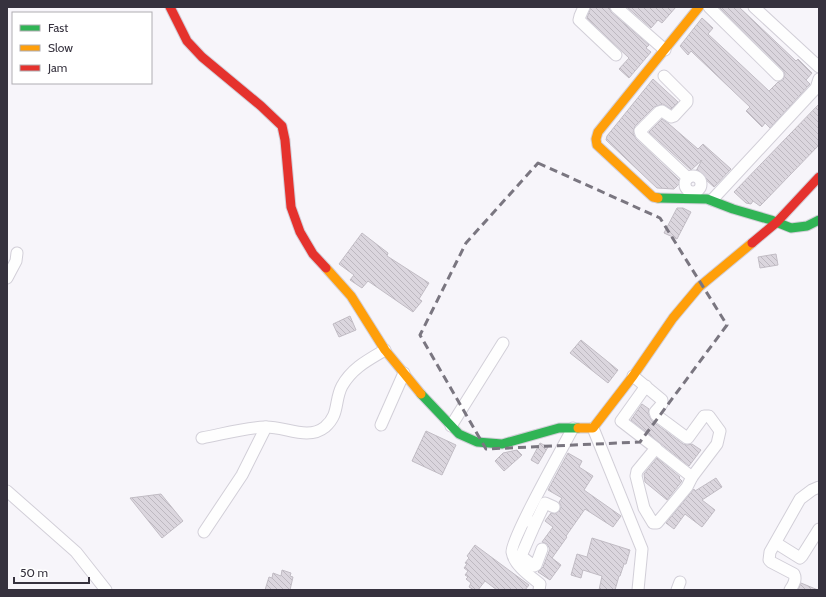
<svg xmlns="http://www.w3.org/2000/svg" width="826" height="597" viewBox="0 0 826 597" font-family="Cabin,sans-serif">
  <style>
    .building { fill: url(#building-back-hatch); stroke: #c1bcc4 }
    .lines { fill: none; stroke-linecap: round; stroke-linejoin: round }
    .street-casing { stroke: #d2cfd8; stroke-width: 13 }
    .fast-casing { stroke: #d2cfd8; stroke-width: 11 }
    .slow-casing { stroke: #d2cfd8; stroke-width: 11 }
    .jam-casing { stroke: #d2cfd8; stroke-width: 11 }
    .street { stroke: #fefefe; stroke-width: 11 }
    .fast { stroke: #30b455; stroke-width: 9 }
    .slow { stroke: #ff9f0a; stroke-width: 9 }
    .jam { stroke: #e5322d; stroke-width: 9 }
    .marked { fill: none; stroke: #7a7680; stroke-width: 3; stroke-dasharray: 8 5; stroke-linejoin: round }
  </style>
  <defs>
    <pattern id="building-back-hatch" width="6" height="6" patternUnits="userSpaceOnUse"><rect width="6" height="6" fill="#dbd6de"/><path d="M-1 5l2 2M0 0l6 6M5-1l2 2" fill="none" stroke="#bdb8c0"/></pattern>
  </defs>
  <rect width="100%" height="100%" fill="#f7f5fa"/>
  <!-- building -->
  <g class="building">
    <polygon points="591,7 609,7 611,12 649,45 646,48 651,52 629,78 619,69 629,58 587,18"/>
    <polygon points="627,7 676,7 662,23 658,20 651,28"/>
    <polygon points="719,7 739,7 796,61 798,59 812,73 806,80 810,84 770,128 765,123 762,127 746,111 750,107 691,51 688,55 680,46 702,18 713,28 708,34 769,91 778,82 783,80 785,74 783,70"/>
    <polygon points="653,79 678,102 671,109 663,104 654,107 635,126 633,133 636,139 678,179 681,182 674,189 657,188 606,140 607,136"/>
    <polygon points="819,104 819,145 760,206 753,201 751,204 746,203 734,192"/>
    <polygon points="662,119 669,124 698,149 703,144 731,169 714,187 696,171 702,160 691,170 649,132"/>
    <polygon points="677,208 683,208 691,212 677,239 664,233"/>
    <polygon points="362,233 388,253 387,256 429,283 419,299 422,301 413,312 368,281 362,288 350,280 354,275 339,264"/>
    <polygon points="776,254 778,265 760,268 758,257"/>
    <polygon points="350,316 356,330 339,337 333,324"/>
    <polygon points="581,340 618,370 608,383 570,353"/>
    <polygon points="642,404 649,409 648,414 652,421 683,444 687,445 692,444 701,450 689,466 631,420"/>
    <polygon points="426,431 456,445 442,475 412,461"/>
    <polygon points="540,443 548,447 538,464 531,460"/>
    <polygon points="517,450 522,455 504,471 495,461 503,453"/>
    <polygon points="568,453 582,461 579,467 593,476 584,490 621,516 613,527 585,509 566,536 567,537 552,558 561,565 550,580 538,572 543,567 550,549 547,544 542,542 553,527 545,521 551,513 555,514 560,510 561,506 559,502 562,498 548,490"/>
    <polygon points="657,458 680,477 679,478 682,481 667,500 645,482 644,474"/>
    <polygon points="716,478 722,487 702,500 715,510 702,527 685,514 674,529 666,523 694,489 695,491"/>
    <polygon points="161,494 183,521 162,538 130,498"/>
    <polygon points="592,538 630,550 626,564 624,564 620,576 619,576 615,590 599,590 602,576 583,570 581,578 571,575 577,554 587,557"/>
    <polygon points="475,545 529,585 525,590 497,590 485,581 478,590 474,590 469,587 471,583 466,579 468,577 465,575 468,571 464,568 467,564 465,563 469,558 467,556"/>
    <polygon points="282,570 291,573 290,576 293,577 290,590 265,590 269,577 272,578 273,573 281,576"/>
    <polygon points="801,583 818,590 798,590"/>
  </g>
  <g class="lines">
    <!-- street casing -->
    <g class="street-casing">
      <g id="street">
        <polyline points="584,7 580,16 579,20 616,55"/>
        <polyline points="616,7 665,50"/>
        <polyline points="709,7 778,75"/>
        <polyline points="754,7 819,67"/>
        <polyline points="664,76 687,99 687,102 674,116 671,117 662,111 659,112 640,131 641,134 688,178"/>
        <circle cx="693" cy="184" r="8"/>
        <polyline points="712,200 816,88 819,79"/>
        <polyline points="7,278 16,261 17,253"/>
        <polyline points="633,376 662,400 662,404 655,412 656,415 687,438 688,438 704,416 709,416 720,431 717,444 692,477 687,487 657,523 653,523 644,508 636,476 637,471 656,448 621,421 646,386"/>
        <polyline points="381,425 404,373"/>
        <polyline points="451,426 503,343"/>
        <polyline points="593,428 642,549 638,590"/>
        <path d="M202 438C223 434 244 428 265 427 284 426 308 441 325 427 340 414 334 401 342 386 352 368 368 360 385 350"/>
        <polyline points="655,448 692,477"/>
        <polyline points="7,491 76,552 106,590"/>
        <polyline points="529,521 535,524 545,503 554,507"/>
        <polyline points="535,524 521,556 534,566 536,565 542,549"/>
        <polyline points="204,532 242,475 266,427"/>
        <polyline points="776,543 800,558 802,556 819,529"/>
        <path d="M539 590 540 584C530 576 514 565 512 552 510 541 564 445 573 428"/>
        <polyline points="677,590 680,582"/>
        <path d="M790 590C793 585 797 580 794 574L771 562 769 560 770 552 800 499 812 490 819 487"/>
      </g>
    </g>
    <!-- fast casing -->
    <g class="fast-casing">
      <g id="fast">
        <polyline points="658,198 707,199 733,209 771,220 791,228 807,226 819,220"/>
        <polyline points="421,394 459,434 477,442 502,444 559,428 578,428"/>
      </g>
    </g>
    <!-- slow casing -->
    <g class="slow-casing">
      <g id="slow">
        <polyline points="658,198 653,197 597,145 596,139 598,132 699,7"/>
        <polyline points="326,268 351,296 385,350 421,394"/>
        <polyline points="578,428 593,428 633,376 673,318 699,287 752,243"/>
      </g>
    </g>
    <!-- jam casing -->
    <g class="jam-casing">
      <g id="jam">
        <polyline points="170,7 187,41 202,57 261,106 282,126 285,140 291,207 300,232 313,254 326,268"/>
        <polyline points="752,243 777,222 819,177"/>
      </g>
    </g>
    <!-- street -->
    <use href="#street" class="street"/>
    <!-- fast -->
    <use href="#fast" class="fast"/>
    <!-- slow -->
    <use href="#slow" class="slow"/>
    <!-- jam -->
    <use href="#jam" class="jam"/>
  </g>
  <!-- marked area -->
  <path class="marked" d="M538 163 660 218 727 325 640 442 486 449 420 335 466 243Z"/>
  <!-- border -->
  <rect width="826" height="597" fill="none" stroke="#36323e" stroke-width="16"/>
  <!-- legend -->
  <rect x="12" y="12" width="140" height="72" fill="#ffffff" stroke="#afadb2"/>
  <rect x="20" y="25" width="20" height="6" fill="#30b455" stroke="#afadb2"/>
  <text x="48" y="32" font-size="12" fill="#36323e">Fast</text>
  <rect x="20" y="45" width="20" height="6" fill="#ff9f0a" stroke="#afadb2"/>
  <text x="48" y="52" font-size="12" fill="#36323e">Slow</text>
  <rect x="20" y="65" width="20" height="6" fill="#e5322d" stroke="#afadb2"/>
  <text x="48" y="72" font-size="12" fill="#36323e">Jam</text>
  <!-- scale -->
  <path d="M14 577v6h75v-6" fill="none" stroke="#36323e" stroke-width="2"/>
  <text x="20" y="577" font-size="12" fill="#36323e" stroke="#ffffff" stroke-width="3" paint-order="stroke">50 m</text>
</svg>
